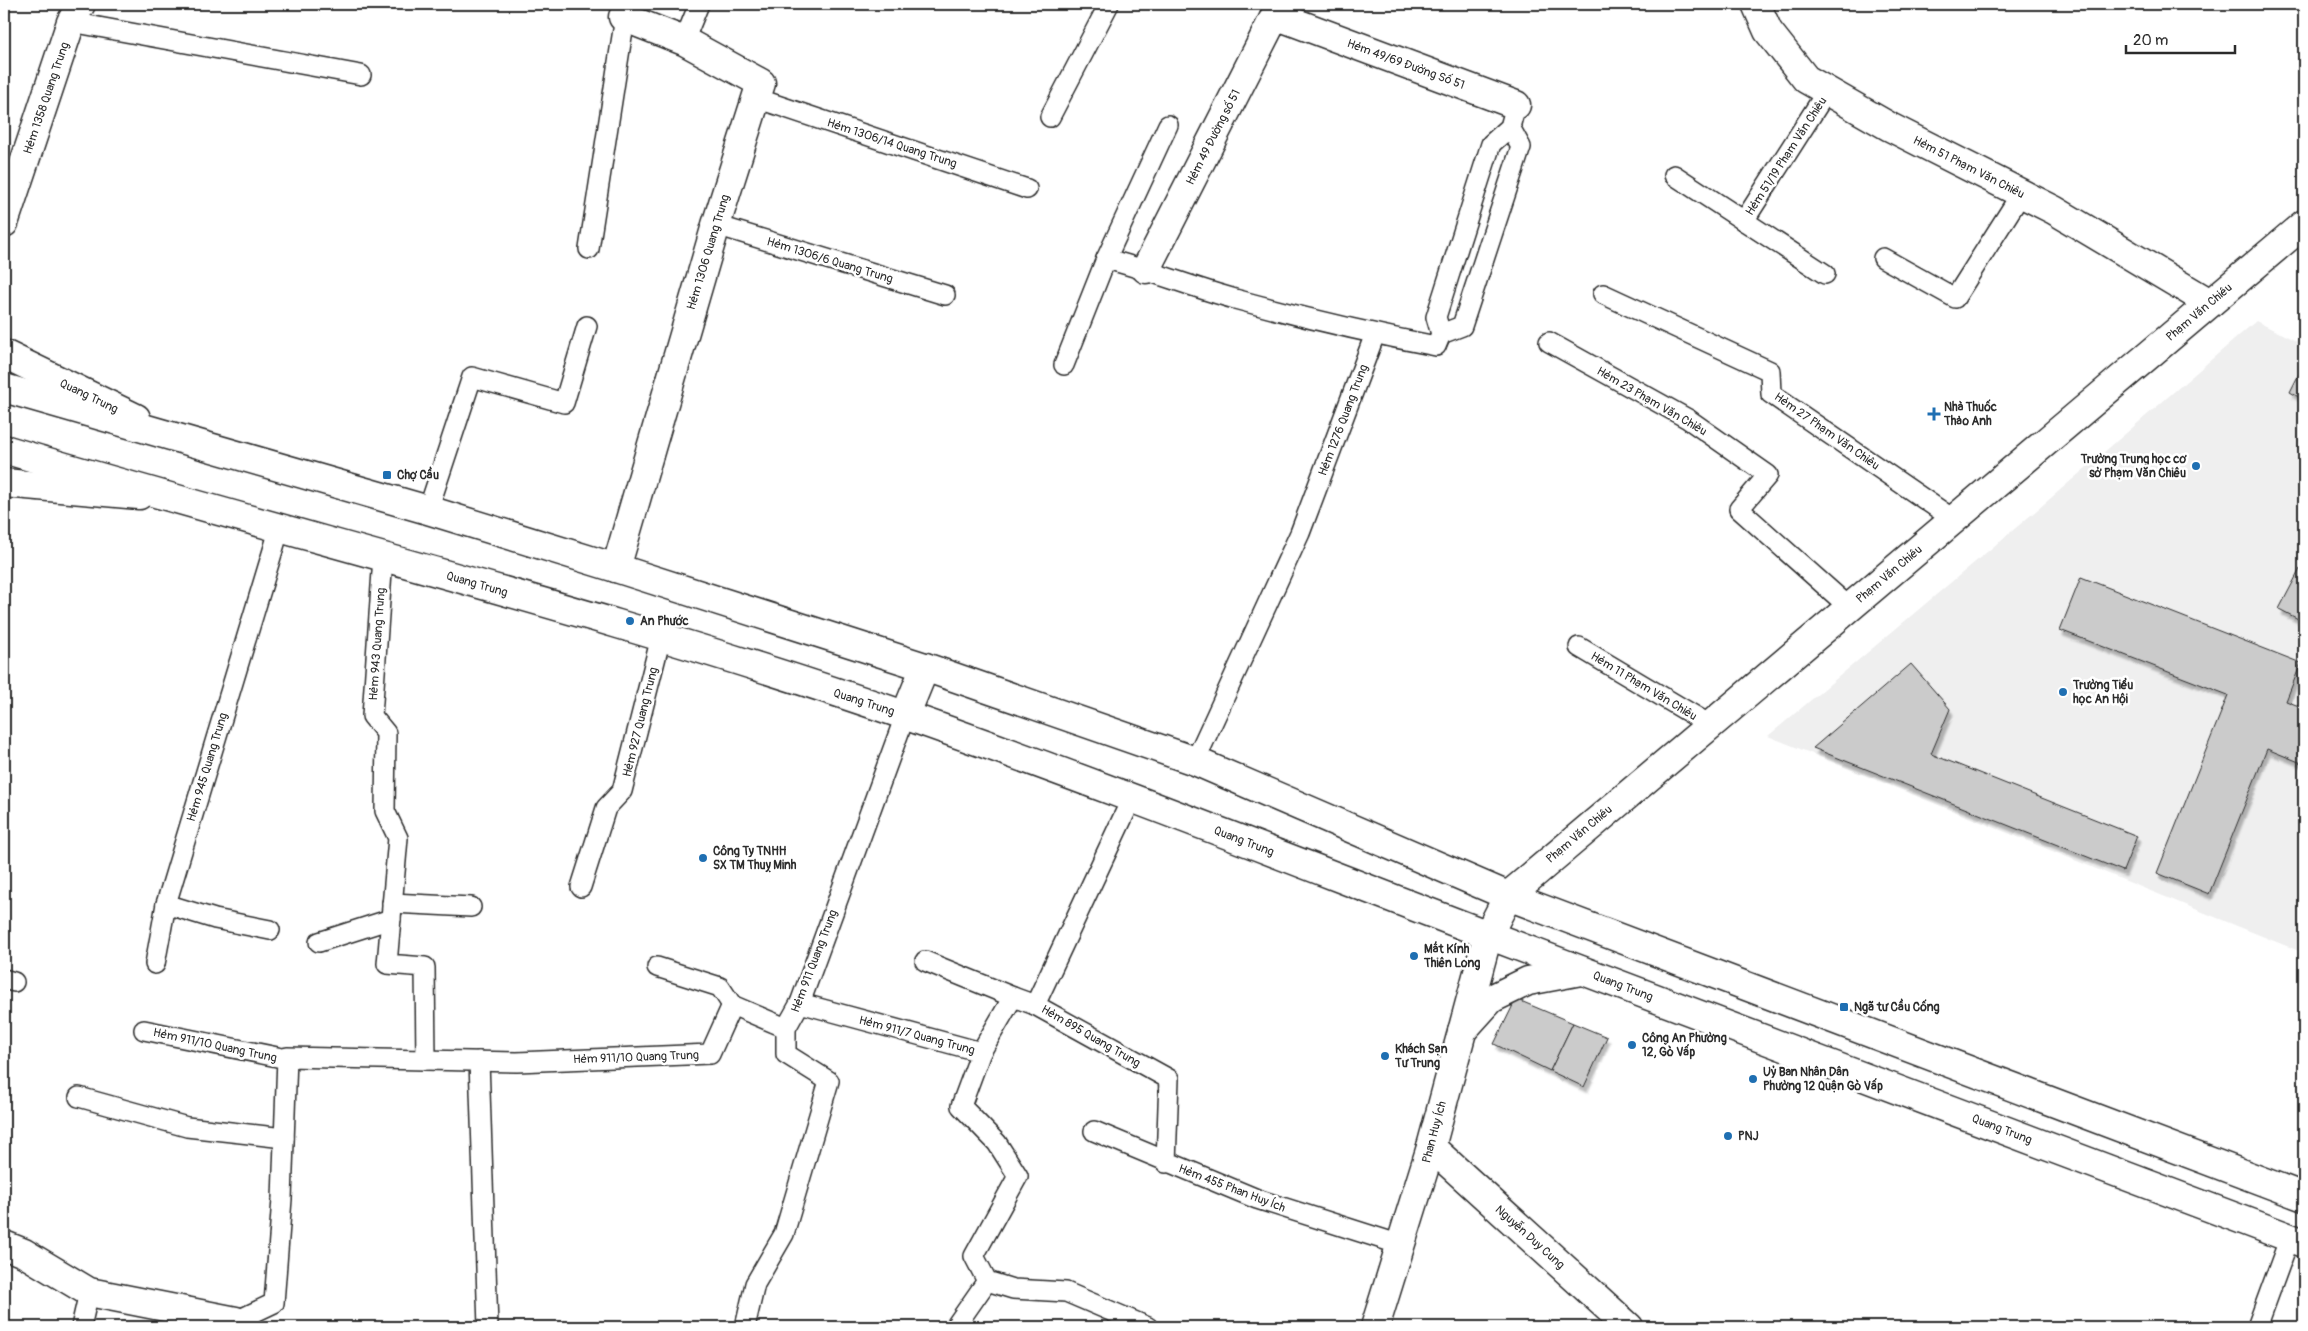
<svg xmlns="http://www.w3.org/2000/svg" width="2308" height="1331" viewBox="0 0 2308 1331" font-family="Pangolin,sans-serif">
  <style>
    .built { fill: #efefef }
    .building { fill: #cbcbcb; stroke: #2b2b2b; filter: url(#shadow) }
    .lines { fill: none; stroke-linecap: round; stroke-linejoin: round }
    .lane-casing { stroke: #2b2b2b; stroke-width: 22 }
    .street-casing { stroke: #2b2b2b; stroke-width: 31 }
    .secondary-casing { stroke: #2b2b2b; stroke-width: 31 }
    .primary-casing { stroke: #2b2b2b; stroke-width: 31 }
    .lane { stroke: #fff; stroke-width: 19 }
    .street { stroke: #fff; stroke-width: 28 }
    .secondary { stroke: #fff; stroke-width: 28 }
    .primary { stroke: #fff; stroke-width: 28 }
    .poi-dot { fill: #1f6fb2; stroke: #fff; stroke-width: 2 }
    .labels { text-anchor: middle; stroke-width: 5; stroke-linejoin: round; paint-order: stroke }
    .street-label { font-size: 12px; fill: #2b2b2b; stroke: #fff }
    .poi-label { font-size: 12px; font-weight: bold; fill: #2b2b2b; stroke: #fff; text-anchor: start }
  </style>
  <defs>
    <filter id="shadow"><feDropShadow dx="3" dy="5.5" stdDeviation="1" flood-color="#0004"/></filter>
  </defs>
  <rect width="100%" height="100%" fill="#fff"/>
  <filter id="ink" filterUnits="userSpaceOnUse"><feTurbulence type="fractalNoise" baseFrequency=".02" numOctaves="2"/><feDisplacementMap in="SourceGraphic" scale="10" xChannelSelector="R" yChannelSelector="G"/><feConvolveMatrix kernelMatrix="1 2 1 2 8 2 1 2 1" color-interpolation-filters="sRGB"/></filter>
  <g filter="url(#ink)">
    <!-- built -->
    <polygon class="built" points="2256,321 2304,345 2304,953 1768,736 2037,510"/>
    <!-- building -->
    <g class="building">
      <polygon points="2304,364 2304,400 2290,392"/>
      <polygon points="2300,569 2304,571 2304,622 2279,609"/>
      <polygon points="2081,577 2301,663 2286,701 2304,708 2304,764 2267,749 2209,894 2157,873 2228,695 2060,630"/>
      <polygon points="1911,664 1950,709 1931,754 2137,836 2123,871 1813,748"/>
      <polygon points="1516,999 1573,1023 1550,1071 1494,1044"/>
      <polygon points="1573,1023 1607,1037 1584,1087 1550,1071"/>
    </g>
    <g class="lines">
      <!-- lane casing -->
      <g class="lane-casing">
        <g id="lane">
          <polyline points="71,22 361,75"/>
          <polyline points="684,41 699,4"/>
          <polyline points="756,98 1027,189"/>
          <polyline points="1050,117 1109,4"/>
          <polyline points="1674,175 1825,274"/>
          <polyline points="1744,221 1827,91"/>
          <polyline points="716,225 945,295"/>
          <polyline points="589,249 627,4"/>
          <polyline points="1883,258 1955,298 2021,194"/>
          <path d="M1106 259C1150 270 1191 287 1235 299 1301 317 1368 333 1436 346L1441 334 1436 317 1491 144 1510 127 1516 105"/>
          <polyline points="1603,294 1770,371 1771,394 1953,519"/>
          <polyline points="1441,334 1462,326 1521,147 1510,127"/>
          <polyline points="1549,342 1688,419 1768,475 1739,509 1849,607"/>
          <polyline points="1064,365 1106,259 1168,125"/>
          <polyline points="428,510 472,377 564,403 587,326"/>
          <polyline points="383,557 372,716 386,733 385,811 398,838 387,964 425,967 426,1060"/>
          <polyline points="1579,647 1710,725"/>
          <polyline points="1195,761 1300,533 1375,334"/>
          <polyline points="1132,798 1035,1005 1169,1079 1166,1163"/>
          <polyline points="581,887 606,808 622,791 661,637"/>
          <polyline points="392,903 471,907"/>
          <polyline points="270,930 215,919 166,904 280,527"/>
          <polyline points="319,942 391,919"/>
          <polyline points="925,961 1013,997"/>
          <polyline points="155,964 166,904"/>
          <polyline points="657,967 720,987 732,1005"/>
          <polyline points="4,979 14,982"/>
          <polyline points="800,1003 981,1052 1013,997 1035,1005"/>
          <polyline points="144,1030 287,1059"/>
          <polyline points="981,1052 961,1106 997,1143 1018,1176 974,1256 987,1281 1013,1289 1066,1292 1148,1327"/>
          <polyline points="479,1061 488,1327"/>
          <polyline points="79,1097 187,1127 284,1138"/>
          <polyline points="1094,1131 1257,1199 1401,1245"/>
          <polyline points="236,1321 274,1303 282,1199 287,1057 517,1062 710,1054 732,1005 786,1028"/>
          <polyline points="81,1327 89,1292"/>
          <polyline points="745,1327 755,1284 784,1234 829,1081 786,1054 786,1028 800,1003 905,716"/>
          <polyline points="955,1327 987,1281"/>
          <polyline points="2257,1327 2290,1237"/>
        </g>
      </g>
      <!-- street casing -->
      <g class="street-casing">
        <g id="street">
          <polyline points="1756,4 1768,31 1806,79 1890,127 2054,210 2210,303"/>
          <polyline points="1275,15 1516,105"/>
          <polyline points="4,223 71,22 81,4"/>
          <polyline points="1146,269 1281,4"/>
          <polyline points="4,354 136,418"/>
          <polyline points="4,483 139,495"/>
          <polyline points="616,568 716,225 761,83 684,41 623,17"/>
          <polyline points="1431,1147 1629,1327"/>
          <polyline points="4,1245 24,1253 89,1292 236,1321 236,1327"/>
        </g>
      </g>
      <!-- secondary casing -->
      <g class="secondary-casing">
        <polyline id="secondary" points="1375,1327 1431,1147 1488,935 1508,896 2304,224"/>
      </g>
      <!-- primary casing -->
      <g class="primary-casing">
        <g id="primary">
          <polyline points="4,388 428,510 616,568 925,667 1195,761 1508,896 2304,1197"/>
          <path d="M4 449C305 539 610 613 907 716 1104 785 1297 862 1491 936 1762 1040 2033 1140 2304 1243"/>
          <polyline points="905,716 925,667"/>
          <polyline points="1462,1031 1491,999 1528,981 1581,971"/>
        </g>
      </g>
      <!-- lane -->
      <use href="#lane" class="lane"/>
      <!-- street -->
      <use href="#street" class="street"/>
      <!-- secondary -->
      <use href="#secondary" class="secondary"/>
      <!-- primary -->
      <use href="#primary" class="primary"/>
    </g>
  </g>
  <!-- markers -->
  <g class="poi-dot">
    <path d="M1931.5 406.5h5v5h5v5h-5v5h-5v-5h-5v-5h5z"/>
    <circle cx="2196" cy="466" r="5"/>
    <rect x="382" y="470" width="10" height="10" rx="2.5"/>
    <circle cx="630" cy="621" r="5"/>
    <circle cx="2063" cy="692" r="5"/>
    <circle cx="703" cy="858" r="5"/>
    <circle cx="1414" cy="956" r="5"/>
    <rect x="1839" y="1002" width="10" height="10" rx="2.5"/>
    <circle cx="1632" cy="1045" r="5"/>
    <circle cx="1385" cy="1056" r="5"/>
    <circle cx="1753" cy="1079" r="5"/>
    <circle cx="1728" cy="1136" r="5"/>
  </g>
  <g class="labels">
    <!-- street labels -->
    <g class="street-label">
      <text transform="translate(1406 64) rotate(20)" y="4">Hẻm 49/69 Đường Số 51</text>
      <text transform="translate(46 98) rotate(-71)" y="4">Hẻm 1358 Quang Trung</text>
      <text transform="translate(1213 137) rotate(-63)" y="4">Hẻm 49 Đường số 51</text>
      <text transform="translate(892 143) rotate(18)" y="4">Hẻm 1306/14 Quang Trung</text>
      <text transform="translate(1786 156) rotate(-57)" y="4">Hẻm 51/19 Phạm Văn Chiêu</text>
      <text transform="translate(1969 167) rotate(27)" y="4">Hẻm 51 Phạm Văn Chiêu</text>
      <text transform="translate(708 252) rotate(-73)" y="4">Hẻm 1306 Quang Trung</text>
      <text transform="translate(830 260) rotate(17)" y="4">Hẻm 1306/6 Quang Trung</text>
      <text transform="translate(2199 312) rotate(-40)" y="4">Phạm Văn Chiêu</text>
      <text transform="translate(89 396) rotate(26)" y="4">Quang Trung</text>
      <text transform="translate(1652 401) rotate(30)" y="4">Hẻm 23 Phạm Văn Chiêu</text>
      <text transform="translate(1343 420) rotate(-69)" y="4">Hẻm 1276 Quang Trung</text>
      <text transform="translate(1827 431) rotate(35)" y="4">Hẻm 27 Phạm Văn Chiêu</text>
      <text transform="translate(1889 574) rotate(-40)" y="4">Phạm Văn Chiêu</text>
      <text transform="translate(477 584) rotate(16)" y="4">Quang Trung</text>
      <text transform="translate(377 644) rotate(-86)" y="4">Hẻm 943 Quang Trung</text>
      <text transform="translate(1644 686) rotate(31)" y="4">Hẻm 11 Phạm Văn Chiêu</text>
      <text transform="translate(864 702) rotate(18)" y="4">Quang Trung</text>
      <text transform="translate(640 722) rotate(-76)" y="4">Hẻm 927 Quang Trung</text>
      <text transform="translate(207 767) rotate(-73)" y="4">Hẻm 945 Quang Trung</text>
      <text transform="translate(1579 834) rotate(-40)" y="4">Phạm Văn Chiêu</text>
      <text transform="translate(1244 841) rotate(21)" y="4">Quang Trung</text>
      <text transform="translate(814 961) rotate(-69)" y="4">Hẻm 911 Quang Trung</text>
      <text transform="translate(1623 986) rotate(21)" y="4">Quang Trung</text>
      <text transform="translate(917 1035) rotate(15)" y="4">Hẻm 911/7 Quang Trung</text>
      <text transform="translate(1091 1036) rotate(30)" y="4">Hẻm 895 Quang Trung</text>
      <text transform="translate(215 1045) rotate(12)" y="4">Hẻm 911/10 Quang Trung</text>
      <text transform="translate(636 1057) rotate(-2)" y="4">Hẻm 911/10 Quang Trung</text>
      <text transform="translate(2002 1129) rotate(21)" y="4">Quang Trung</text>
      <text transform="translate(1434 1132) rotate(-75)" y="4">Phan Huy Ích</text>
      <text transform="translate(1232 1188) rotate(21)" y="4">Hẻm 455 Phan Huy Ích</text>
      <text transform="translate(1530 1237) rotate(42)" y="4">Nguyễn Duy Cung</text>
    </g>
    <!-- poi labels -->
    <g class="poi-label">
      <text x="1944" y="411">Nhà Thuốc<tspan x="1944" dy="14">Thảo Anh</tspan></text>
      <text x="2186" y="463" text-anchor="end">Trường Trung học cơ<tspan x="2186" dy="14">sở Phạm Văn Chiêu</tspan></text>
      <text x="397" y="479">Chợ Cầu</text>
      <text x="640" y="625">An Phước</text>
      <text x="2073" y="689">Trường Tiểu<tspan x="2073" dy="14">học An Hội</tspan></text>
      <text x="713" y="855">Công Ty TNHH<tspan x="713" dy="14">SX TM Thuỵ Minh</tspan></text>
      <text x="1424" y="953">Mắt Kính<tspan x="1424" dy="14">Thiên Long</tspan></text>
      <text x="1854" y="1011">Ngã tư Cầu Cống</text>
      <text x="1642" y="1042">Công An Phường<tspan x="1642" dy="14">12, Gò Vấp</tspan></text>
      <text x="1395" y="1053">Khách Sạn<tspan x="1395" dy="14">Tư Trung</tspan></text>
      <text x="1763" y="1076">Uỷ Ban Nhân Dân<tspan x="1763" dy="14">Phường 12 Quận Gò Vấp</tspan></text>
      <text x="1738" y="1140">PNJ</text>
    </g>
  </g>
  <!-- margin -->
  <rect width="2308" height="1331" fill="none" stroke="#fff" stroke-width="20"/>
  <rect x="10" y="10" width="2288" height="1311" fill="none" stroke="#2b2b2b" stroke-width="2" filter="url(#ink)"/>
  <!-- scale -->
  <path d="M2126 45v8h109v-8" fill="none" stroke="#2b2b2b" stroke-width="2.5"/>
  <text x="2133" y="45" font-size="15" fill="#2b2b2b" stroke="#ffffff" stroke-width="4" paint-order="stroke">20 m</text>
</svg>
